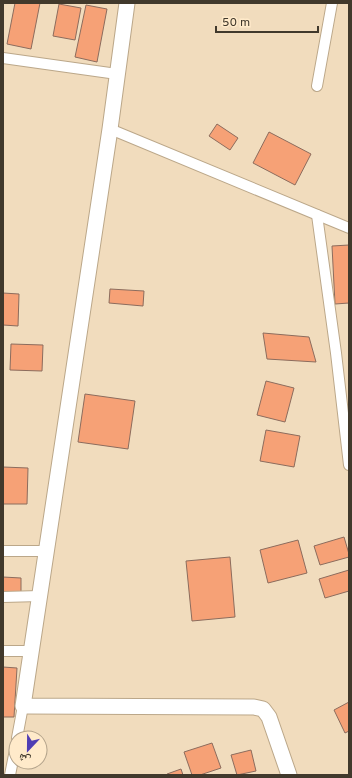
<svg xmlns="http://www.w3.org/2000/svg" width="352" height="778" viewBox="0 0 352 778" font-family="Overpass,'Noto Naskh Arabic',sans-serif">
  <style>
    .building { fill: #f6a176; stroke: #8c6c5d }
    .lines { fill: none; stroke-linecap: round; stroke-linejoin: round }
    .street-casing { stroke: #bba789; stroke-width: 12 }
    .secondary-casing { stroke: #bba789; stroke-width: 17 }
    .street { stroke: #fff; stroke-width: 10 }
    .secondary { stroke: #fff; stroke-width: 15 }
  </style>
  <rect width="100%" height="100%" fill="#f1dcbd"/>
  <!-- building -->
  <g class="building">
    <polygon points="15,3 40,3 31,49 7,44"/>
    <polygon points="59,4 81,8 75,40 53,36"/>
    <polygon points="86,5 107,9 97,62 75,57"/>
    <polygon points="217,124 238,138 230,150 209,136"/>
    <polygon points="269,132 311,154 295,185 253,163"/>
    <polygon points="349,245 349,303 335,304 332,246"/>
    <polygon points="110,289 144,291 143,306 109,303"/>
    <polygon points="3,293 19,294 18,326 3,325"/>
    <polygon points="263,333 309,337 316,362 267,359"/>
    <polygon points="11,344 43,345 42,371 10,370"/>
    <polygon points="266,381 294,388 285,422 257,415"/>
    <polygon points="85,394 135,401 128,449 78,442"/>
    <polygon points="266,430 300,436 294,467 260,461"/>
    <polygon points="3,467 28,468 27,504 3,504"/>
    <polygon points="344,537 349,554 349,557 320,565 314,546"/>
    <polygon points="298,540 307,573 268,583 260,550"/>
    <polygon points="230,557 235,617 192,621 186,561"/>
    <polygon points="349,570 349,591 325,598 319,579"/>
    <polygon points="3,577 21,578 21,594 3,594"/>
    <polygon points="3,667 17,668 14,717 3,717"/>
    <polygon points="349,702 349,731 345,733 334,710"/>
    <polygon points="212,743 221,768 200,775 192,775 184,752"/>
    <polygon points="251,750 256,771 237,775 231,755"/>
    <polygon points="181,769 183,775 168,775 167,774"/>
  </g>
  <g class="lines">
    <!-- street casing -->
    <g class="street-casing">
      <g id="street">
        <polyline points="3,58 117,74"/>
        <polyline points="317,86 332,3"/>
        <polyline points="110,129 349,228"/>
        <polyline points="317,215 336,353 349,465"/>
        <polyline points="3,551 47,551"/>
        <polyline points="3,597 40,596"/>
        <polyline points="3,651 32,651"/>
        <polyline points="17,738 23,706"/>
        <polyline points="10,775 16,745"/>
      </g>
    </g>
    <!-- secondary casing -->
    <g class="secondary-casing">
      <polyline id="secondary" points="127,3 110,129 23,706 254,707 263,709 269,717 289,775"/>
    </g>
    <!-- street -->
    <use href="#street" class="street"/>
    <!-- secondary -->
    <use href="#secondary" class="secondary"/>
  </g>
  <!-- border -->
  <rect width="352" height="778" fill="none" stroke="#41392c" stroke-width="8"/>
  <!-- north arrow -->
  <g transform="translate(28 750) rotate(202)"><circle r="19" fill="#ffeaca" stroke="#b3a38b"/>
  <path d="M0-3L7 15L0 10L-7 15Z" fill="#4f3db4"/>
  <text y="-6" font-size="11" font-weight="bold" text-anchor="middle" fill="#41392c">ش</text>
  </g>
  <!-- scale -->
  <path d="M216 26v6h102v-6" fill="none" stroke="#41392c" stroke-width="2"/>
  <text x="222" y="26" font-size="12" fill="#41392c" stroke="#ffeaca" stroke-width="3" paint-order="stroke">50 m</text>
</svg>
